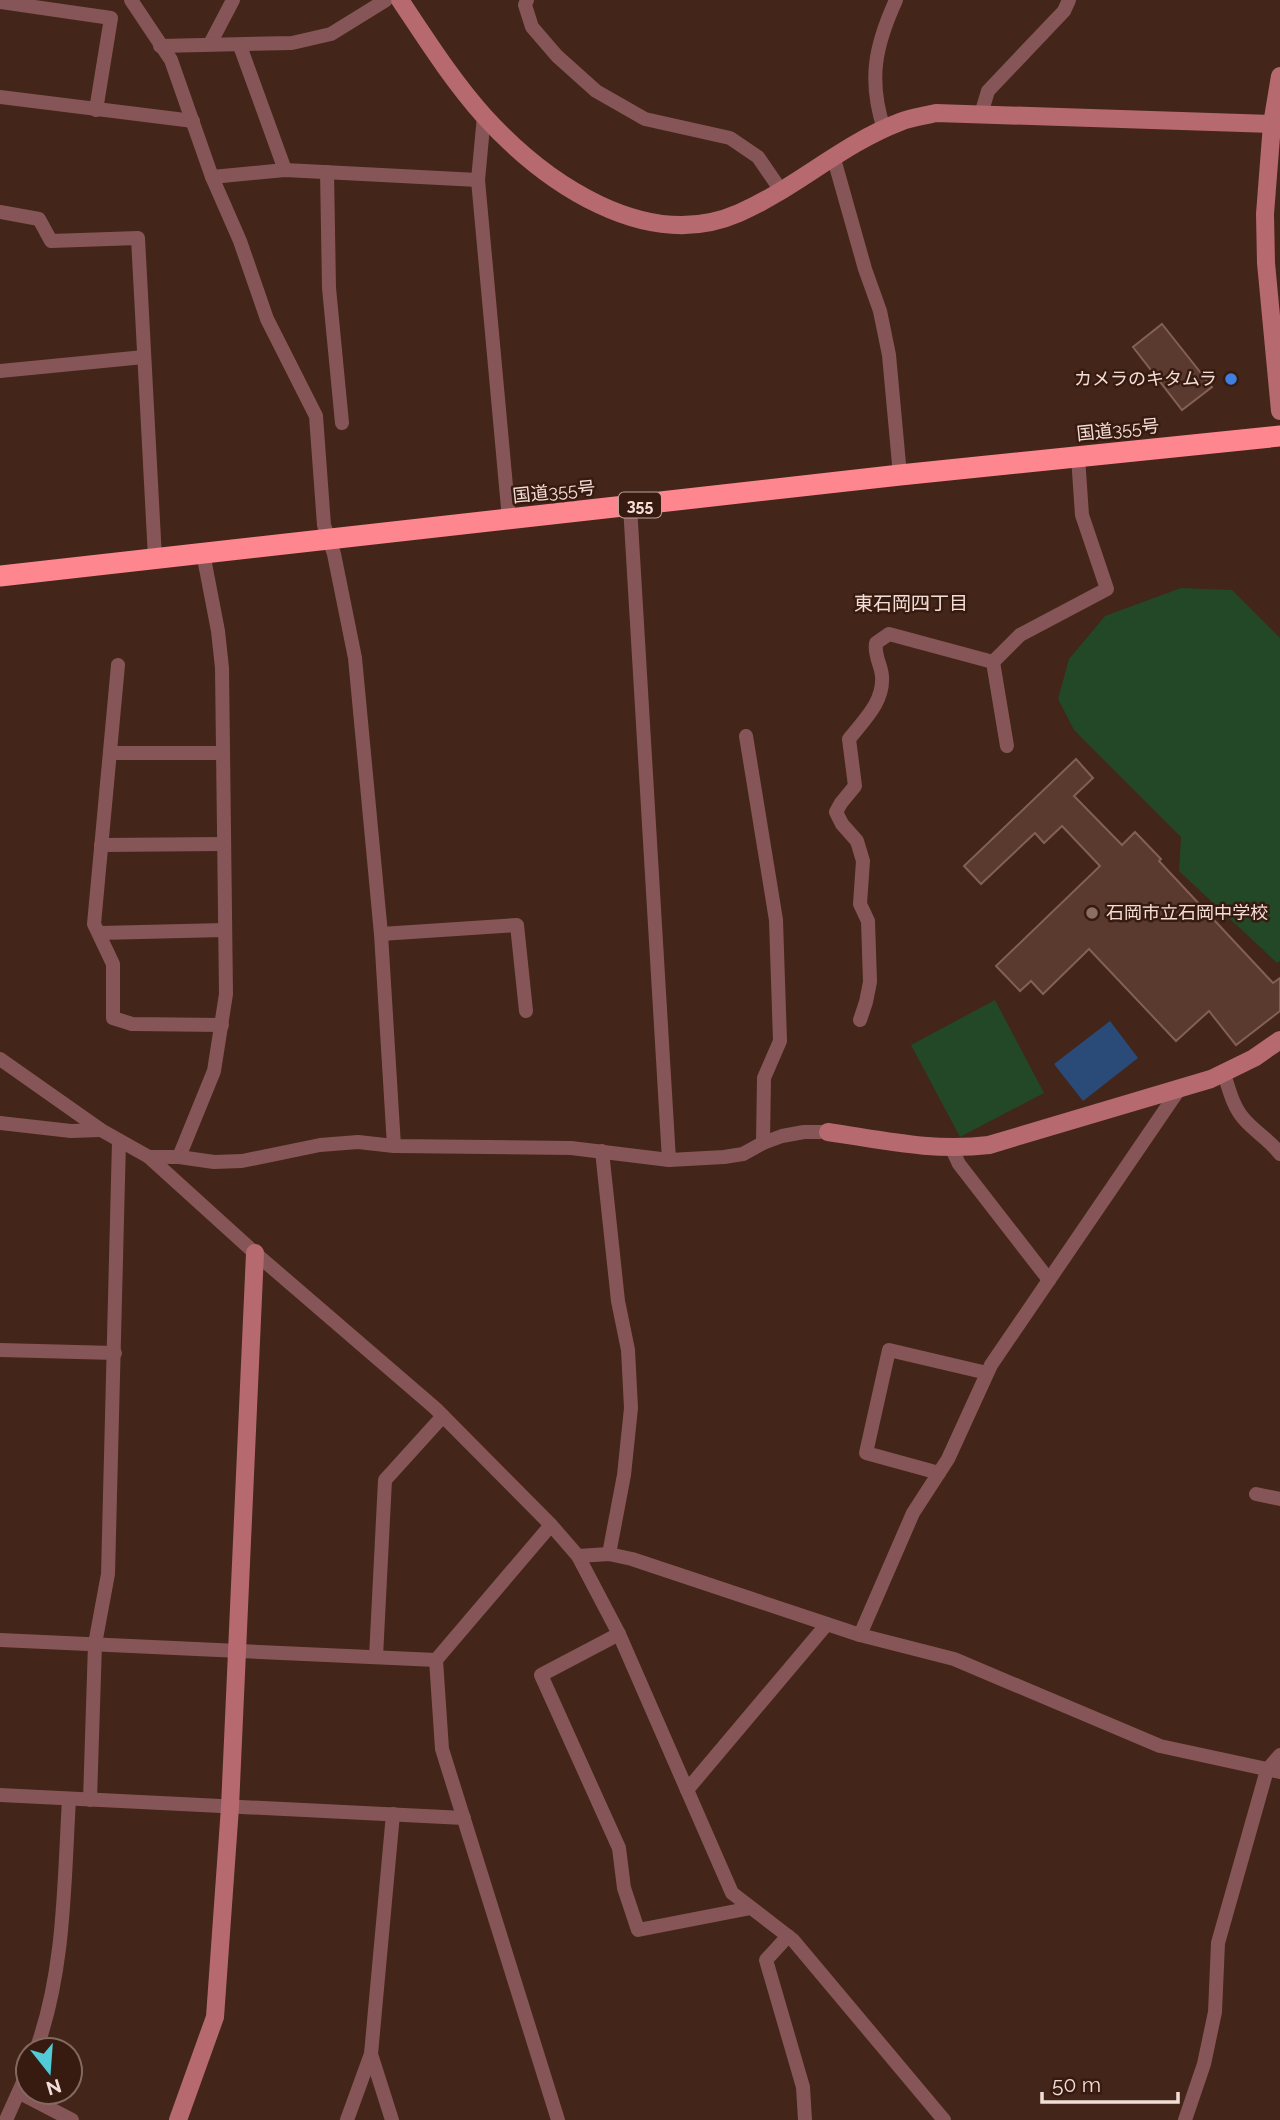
<svg xmlns="http://www.w3.org/2000/svg" width="1280" height="2120" viewBox="0 0 1280 2120" font-family="Raleway,'Noto Sans JP',sans-serif">
  <style>
    .green { fill: #224827 }
    .water { fill: #2a4a77 }
    .building { fill: #5a3a2e; stroke: #836053; stroke-width: 2 }
    .lines { fill: none; stroke-linecap: round; stroke-linejoin: round }
    .street { stroke: #865557; stroke-width: 14 }
    .secondary { stroke: #b6696e; stroke-width: 18 }
    .highway { stroke: #fd868f; stroke-width: 21 }
    .shop-dot { fill: #3f7fe0; stroke: #381b10; stroke-width: 2.5 }
    .education-dot { fill: #8d6e63; stroke: #381b10; stroke-width: 2.5 }
    .labels { text-anchor: middle; stroke-width: 5; stroke-linejoin: round; paint-order: stroke }
    .shield { fill: #381b10; stroke: #bba49b; stroke-width: 2 }
    .shield-label { font-size: 16px; font-weight: bold; fill: #f3ded7 }
    .poi-label { font-size: 18px; fill: #f3ded7; stroke: #381b10; text-anchor: end }
    .street-label { font-size: 18px; fill: #f3ded7; stroke: #381b10 }
    .neighbourhood-label { font-size: 19px; fill: #f3ded7; stroke: #381b10 }
  </style>
  <rect width="100%" height="100%" fill="#432519"/>
  <!-- green -->
  <g class="green">
    <polygon points="1181,588 1232,590 1280,638 1280,961 1277,963 1179,871 1181,837 1074,730 1058,699 1069,659 1105,616"/>
    <polygon points="995,1000 1044,1093 960,1137 911,1045"/>
  </g>
  <!-- water -->
  <polygon class="water" points="1110,1021 1138,1058 1083,1101 1054,1064"/>
  <!-- building -->
  <g class="building">
    <polygon points="1162,324 1212,387 1182,410 1133,347"/>
    <polygon points="1076,759 1093,778 1074,796 1122,845 1135,832 1161,859 1159,861 1273,983 1280,978 1280,1011 1236,1045 1209,1011 1176,1041 1089,949 1043,994 1031,981 1020,991 996,966 1100,866 1062,826 1044,843 1035,833 981,884 964,866"/>
  </g>
  <g class="lines">
    <!-- street -->
    <g class="street">
      <polyline points="131,0 171,60 212,177 240,241 267,319 316,416 324,525 334,554 355,658 381,934 394,1146"/>
      <polyline points="527,0 525,5 532,27 557,56 596,91 645,119 730,138 758,157 782,192"/>
      <polyline points="0,2 111,18 96,110"/>
      <polyline points="210,44 233,0"/>
      <polyline points="160,46 292,43 331,34 386,0"/>
      <polyline points="240,46 285,170"/>
      <polyline points="0,97 193,121"/>
      <polyline points="981,114 988,91 1064,11 1069,0"/>
      <polyline points="484,116 478,180 509,519"/>
      <path d="M884 129C868 80 875 46 896 0"/>
      <polyline points="834,159 865,269 880,311 889,355 900,475"/>
      <polyline points="327,172 329,288 342,423"/>
      <polyline points="212,177 285,170 478,180"/>
      <polyline points="0,212 39,219 51,241 138,238 155,558"/>
      <polyline points="0,371 144,357"/>
      <polyline points="630,506 669,1160"/>
      <polyline points="993,662 1020,635 1107,589 1082,515 1078,457"/>
      <polyline points="993,662 1007,746"/>
      <polyline points="118,665 94,924 113,964 113,1018 132,1024 222,1025"/>
      <polyline points="746,736 776,920 780,1041 764,1078 763,1143"/>
      <polyline points="110,753 223,753"/>
      <polyline points="101,845 224,844"/>
      <polyline points="99,933 225,930"/>
      <polyline points="381,934 517,925 526,1011"/>
      <path d="M860 1020 866 1002 870 982 868 921 860 904 863 861 857 841 842 824 836 812 841 803 855 786 849 739C864 720 884 702 882 676 881 664 874 656 876 643L889 634 993 662"/>
      <polyline points="0,1059 101,1130 149,1157 255,1253 435,1408 551,1525 578,1556 619,1634 732,1893 793,1940 944,2120"/>
      <path d="M1224 1074C1229 1089 1233 1107 1244 1119 1255 1132 1270 1140 1280 1154"/>
      <polyline points="0,1123 71,1131 101,1130"/>
      <polyline points="952,1149 959,1164 1049,1280"/>
      <polyline points="602,1151 618,1301 628,1350 631,1408 624,1475 609,1554"/>
      <polyline points="149,1157 179,1157 214,1162 242,1161 320,1145 358,1142 394,1146 571,1148 669,1160 724,1157 743,1154 763,1143 782,1136 804,1132 828,1132"/>
      <polyline points="179,1157 214,1071 226,994 222,668 218,631 203,553"/>
      <polyline points="0,1350 115,1353"/>
      <polyline points="939,1473 866,1453 889,1350 987,1373"/>
      <polyline points="1256,1494 1280,1499"/>
      <polyline points="551,1525 436,1660 442,1749 558,2120"/>
      <polyline points="578,1556 609,1554 632,1559 860,1635 954,1659 1160,1746 1280,1772"/>
      <polyline points="619,1634 541,1675 619,1848 624,1888 638,1930 751,1908"/>
      <polyline points="860,1635 913,1513 948,1459 991,1365 1180,1088"/>
      <polyline points="0,1640 436,1660"/>
      <polyline points="376,1657 385,1480 443,1416"/>
      <polyline points="687,1790 827,1624"/>
      <polyline points="0,1795 464,1818"/>
      <polyline points="90,1800 95,1644 108,1574 119,1141"/>
      <polyline points="788,1936 766,1960 803,2087 805,2120"/>
      <path d="M36 2050C65 1970 64 1883 69 1799"/>
      <polyline points="371,2054 392,2120"/>
      <polyline points="20,2093 72,2120"/>
      <polyline points="6,2120 28,2071"/>
      <polyline points="347,2120 371,2054 393,1814"/>
      <polyline points="1185,2120 1204,2064 1215,2012 1218,1943 1267,1770 1280,1755"/>
    </g>
    <!-- secondary -->
    <g class="secondary">
      <path d="M400 0C426 39 452 80 484 116 544 182 646 254 739 213 796 188 842 144 900 122 911 117 924 116 936 113L1272 124"/>
      <polyline points="1280,76 1272,124 1265,214 1266,263 1280,411"/>
      <path d="M828 1132C883 1140 933 1152 989 1145L1211 1079 1254 1058 1280 1040"/>
      <polyline points="178,2120 215,2017 230,1807 255,1253"/>
    </g>
    <!-- highway -->
    <polyline class="highway" points="0,576 900,475 1280,436"/>
  </g>
  <!-- markers -->
  <circle class="shop-dot" cx="1231" cy="379" r="7"/>
  <circle class="education-dot" cx="1092" cy="913" r="7"/>
  <g class="labels">
    <!-- shield labels -->
    <rect class="shield" x="619" y="492.5" width="42" height="25" rx="5"/>
    <g class="shield-label">
      <text x="640" y="511">355</text>
    </g>
    <!-- poi labels -->
    <g class="poi-label">
      <text x="1217" y="385">カメラのキタムラ</text>
      <text x="1106" y="919" text-anchor="start">石岡市立石岡中学校</text>
    </g>
    <!-- street labels -->
    <g class="street-label">
      <text transform="translate(1118 430) rotate(-6)" y="6">国道355号</text>
      <text transform="translate(554 492) rotate(-6)" y="6">国道355号</text>
    </g>
    <!-- neighbourhood labels -->
    <g class="neighbourhood-label">
      <text x="911" y="610">東石岡四丁目</text>
    </g>
  </g>
  <!-- north arrow -->
  <g transform="translate(49 2071) rotate(163)"><circle r="33" fill="#381b10" stroke="#836960" stroke-width="2"/>
  <path d="M0-5L12 26L0 18L-12 26Z" fill="#52cbd8"/>
  <text y="-10" font-size="19" font-weight="bold" text-anchor="middle" fill="#f3ded7">N</text>
  </g>
  <!-- scale -->
  <path d="M1042 2092v10h136v-10" fill="none" stroke="#f3ded7" stroke-width="3.5"/>
  <text x="1052" y="2092" font-size="21" fill="#f3ded7" stroke="#381b10" stroke-width="5" paint-order="stroke">50 m</text>
</svg>
